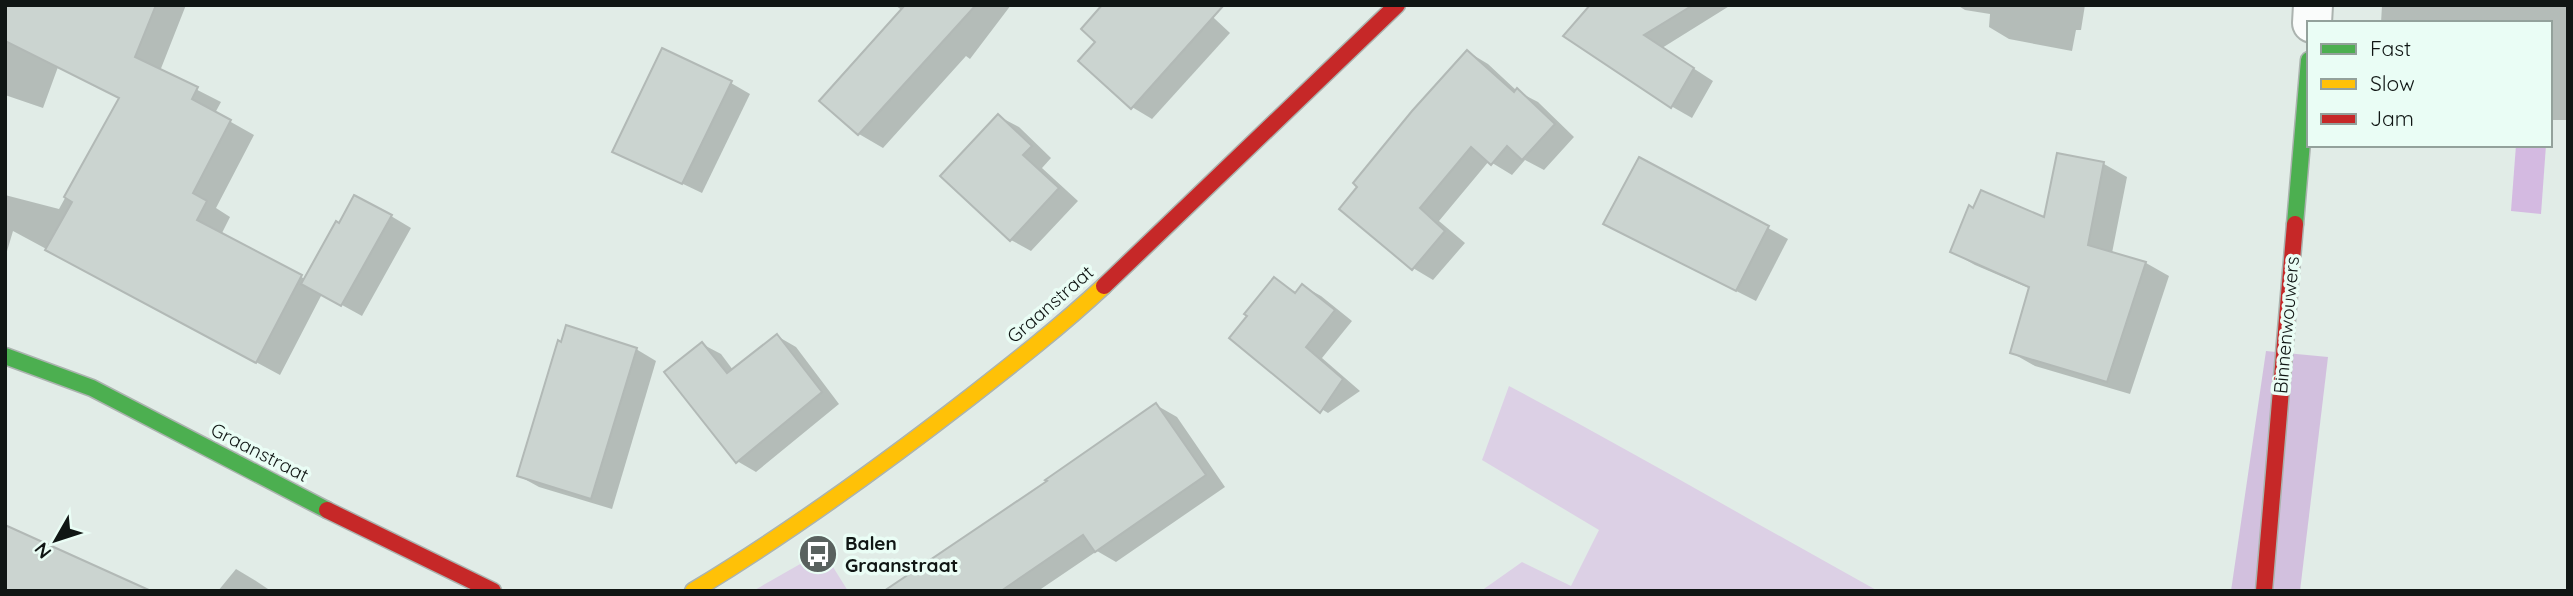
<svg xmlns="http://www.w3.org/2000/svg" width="2573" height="596" viewBox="0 0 2573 596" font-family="Quicksand,sans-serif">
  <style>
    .green { fill: #dcd0e5 }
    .forest { fill: #d2c0de }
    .water { fill: #d4bae1 }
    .shadow { fill: #0003 }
    .building { fill: #cbd4d0; stroke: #b2b9b6; stroke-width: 2 }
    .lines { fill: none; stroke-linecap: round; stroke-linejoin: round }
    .street-casing { stroke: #abb3af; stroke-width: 42 }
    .fast-casing { stroke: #abb3af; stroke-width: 19 }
    .slow-casing { stroke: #abb3af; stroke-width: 19 }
    .jam-casing { stroke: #abb3af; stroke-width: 19 }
    .street { stroke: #fafcfb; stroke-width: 38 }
    .fast { stroke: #4caf50; stroke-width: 16 }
    .slow { stroke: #ffc107; stroke-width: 16 }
    .jam { stroke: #c62828; stroke-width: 16 }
    .labels { text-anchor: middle; stroke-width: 7; stroke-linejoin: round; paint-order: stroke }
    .street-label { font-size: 19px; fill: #101614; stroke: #eafdf5 }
    .poi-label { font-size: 19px; font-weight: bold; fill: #101614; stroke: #eafdf5; text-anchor: start }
  </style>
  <rect width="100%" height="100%" fill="#e1ece7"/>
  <!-- green -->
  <g class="green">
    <path d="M1509 386C1633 452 1755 523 1878 591H1481L1522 562 1571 586 1599 530 1482 460Z"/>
    <polygon points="823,551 848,591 753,591"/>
  </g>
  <!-- forest -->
  <polygon class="forest" points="2266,351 2328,357 2300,591 2231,591"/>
  <!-- water -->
  <polygon class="water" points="2516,145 2546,145 2541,214 2511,211"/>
  <!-- shadow -->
  <g class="shadow">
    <polygon points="5,5 186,5 160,71 221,102 215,113 254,135 216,208 230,217 221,235 305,279 391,216 411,228 362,316 322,294 280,375 13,231 5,258 5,195 59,209 120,98 58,67 43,108 5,95"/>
    <polygon points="895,5 1011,5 970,59 966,56 883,148 859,134 903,11"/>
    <polygon points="1200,5 1230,33 1152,119 1132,107"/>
    <polygon points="1592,5 1731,5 1662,48 1713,81 1692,118 1671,106"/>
    <polygon points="1957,5 2085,5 2081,30 2076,30 2072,51 2009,39 1989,27 1990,14 1965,10"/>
    <polygon points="2382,5 2568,5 2568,120 2550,120 2550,23 2381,23"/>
    <polygon points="1468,52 1488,64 1517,91 1538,102 1574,137 1544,170 1525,160 1512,175 1489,161 1439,221 1465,243 1433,280 1413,268 1341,209"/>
    <polygon points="731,83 750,94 702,193 614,151"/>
    <polygon points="998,116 1019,127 1051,158 1042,168 1078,201 1031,251 1011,240"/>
    <polygon points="2058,155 2104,164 2127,177 2112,253 2146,263 2169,276 2130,394 2035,366 2012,353 2031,289 1975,265 1952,252 2045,220"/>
    <polygon points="1768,228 1788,239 1756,301 1626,235"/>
    <polygon points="1275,279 1297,293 1303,286 1321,296 1352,321 1322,358 1360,391 1328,413 1310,402"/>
    <polygon points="777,336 796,347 839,404 756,472 737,461 702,344 721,354 733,370"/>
    <polygon points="636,349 656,361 612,509 539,487 519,476"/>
    <polygon points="1156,405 1177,417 1225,487 1116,562 1097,551 1038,591 888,591 1049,482"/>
    <polygon points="236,569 256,581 271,591 218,591"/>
  </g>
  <!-- building -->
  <g class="building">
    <polygon points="5,5 156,5 135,57 198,87 192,99 231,120 193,193 207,201 197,220 302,275 256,363 45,250 72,202 64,197 119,98 5,41"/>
    <polygon points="905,5 976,5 858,135 819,101"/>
    <polygon points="1102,5 1224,5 1131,109 1078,61 1095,42 1081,29"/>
    <polygon points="1590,5 1693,5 1644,35 1694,68 1671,108 1563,36"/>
    <polygon points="662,48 732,81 682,184 612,152"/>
    <polygon points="1467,50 1514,92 1517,88 1555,124 1522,160 1507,146 1491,165 1471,147 1420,208 1445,231 1412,270 1339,209 1357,187 1353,183 1412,111"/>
    <polygon points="998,114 1032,146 1023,155 1059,188 1010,241 940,176"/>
    <polygon points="2057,153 2104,162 2088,245 2146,262 2107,382 2010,353 2029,287 1950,252 1969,205 1973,208 1981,190 2044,217"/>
    <polygon points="1639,157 1769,226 1736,291 1603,224"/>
    <polygon points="354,195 392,215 341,306 301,284 336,221 339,223"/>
    <polygon points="1274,277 1295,293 1302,284 1335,310 1306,347 1343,379 1320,413 1229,338 1247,316 1244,314"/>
    <polygon points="566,325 637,348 591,499 517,476 558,340 561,342"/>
    <polygon points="777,334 822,392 736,463 664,372 702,342 727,373"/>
    <polygon points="1156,403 1206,475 1095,552 1083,535 1001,591 884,591 1047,481 1045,480"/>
    <polygon points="5,525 151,591 5,591"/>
  </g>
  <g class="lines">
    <!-- street casing -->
    <g class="street-casing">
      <polyline id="street" points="2312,23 2313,5"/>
    </g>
    <!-- fast casing -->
    <g class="fast-casing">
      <g id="fast">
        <polyline points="2295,224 2309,60"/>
        <polyline points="5,356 92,388 327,510"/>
      </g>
    </g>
    <!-- slow casing -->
    <g class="slow-casing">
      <path id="slow" d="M693 591C789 533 880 467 969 398 1015 362 1061 326 1104 286"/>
    </g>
    <!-- jam casing -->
    <g class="jam-casing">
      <g id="jam">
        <polyline points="1104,286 1397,5"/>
        <polyline points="327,510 493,591"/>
        <polyline points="2264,591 2295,224"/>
      </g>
    </g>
    <!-- street -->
    <use href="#street" class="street"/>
    <!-- fast -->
    <use href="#fast" class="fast"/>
    <!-- slow -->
    <use href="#slow" class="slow"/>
    <!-- jam -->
    <use href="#jam" class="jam"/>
  </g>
  <!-- icons -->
  <defs>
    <g id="bus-disc" transform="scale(2.0125)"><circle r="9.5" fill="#59615e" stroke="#eafdf5"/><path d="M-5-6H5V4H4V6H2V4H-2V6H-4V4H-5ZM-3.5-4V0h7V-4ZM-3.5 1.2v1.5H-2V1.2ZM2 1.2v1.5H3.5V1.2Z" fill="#fff"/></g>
  </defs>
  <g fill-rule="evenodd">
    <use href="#bus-disc" x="818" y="554"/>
  </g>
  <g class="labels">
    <!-- street labels -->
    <g class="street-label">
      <text transform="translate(1050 304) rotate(-41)" y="7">Graanstraat</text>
      <text transform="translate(2286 325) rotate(-85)" y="7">Binnenwouwers</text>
      <text transform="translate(260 452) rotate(27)" y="7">Graanstraat</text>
    </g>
    <!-- poi labels -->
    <g class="poi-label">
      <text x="845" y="550">Balen<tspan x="845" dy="22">Graanstraat</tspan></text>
    </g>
  </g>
  <!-- border -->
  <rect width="2573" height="596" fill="none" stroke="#101614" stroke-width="14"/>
  <!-- legend -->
  <rect x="2307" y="21" width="245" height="126" fill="#eafdf5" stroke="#93a19b" stroke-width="2"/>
  <rect x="2321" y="44" width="35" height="10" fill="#4caf50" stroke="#93a19b" stroke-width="2"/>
  <text x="2370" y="56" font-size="21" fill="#101614">Fast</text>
  <rect x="2321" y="79" width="35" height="10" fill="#ffc107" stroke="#93a19b" stroke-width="2"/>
  <text x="2370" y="91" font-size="21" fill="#101614">Slow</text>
  <rect x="2321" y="114" width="35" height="10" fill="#c62828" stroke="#93a19b" stroke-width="2"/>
  <text x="2370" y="126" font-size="21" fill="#101614">Jam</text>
  <!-- north arrow -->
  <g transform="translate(56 540) rotate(231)" stroke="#eafdf5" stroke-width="5" paint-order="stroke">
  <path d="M0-5L12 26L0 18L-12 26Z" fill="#101614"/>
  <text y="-10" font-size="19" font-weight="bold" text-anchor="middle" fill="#101614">N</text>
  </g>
</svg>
